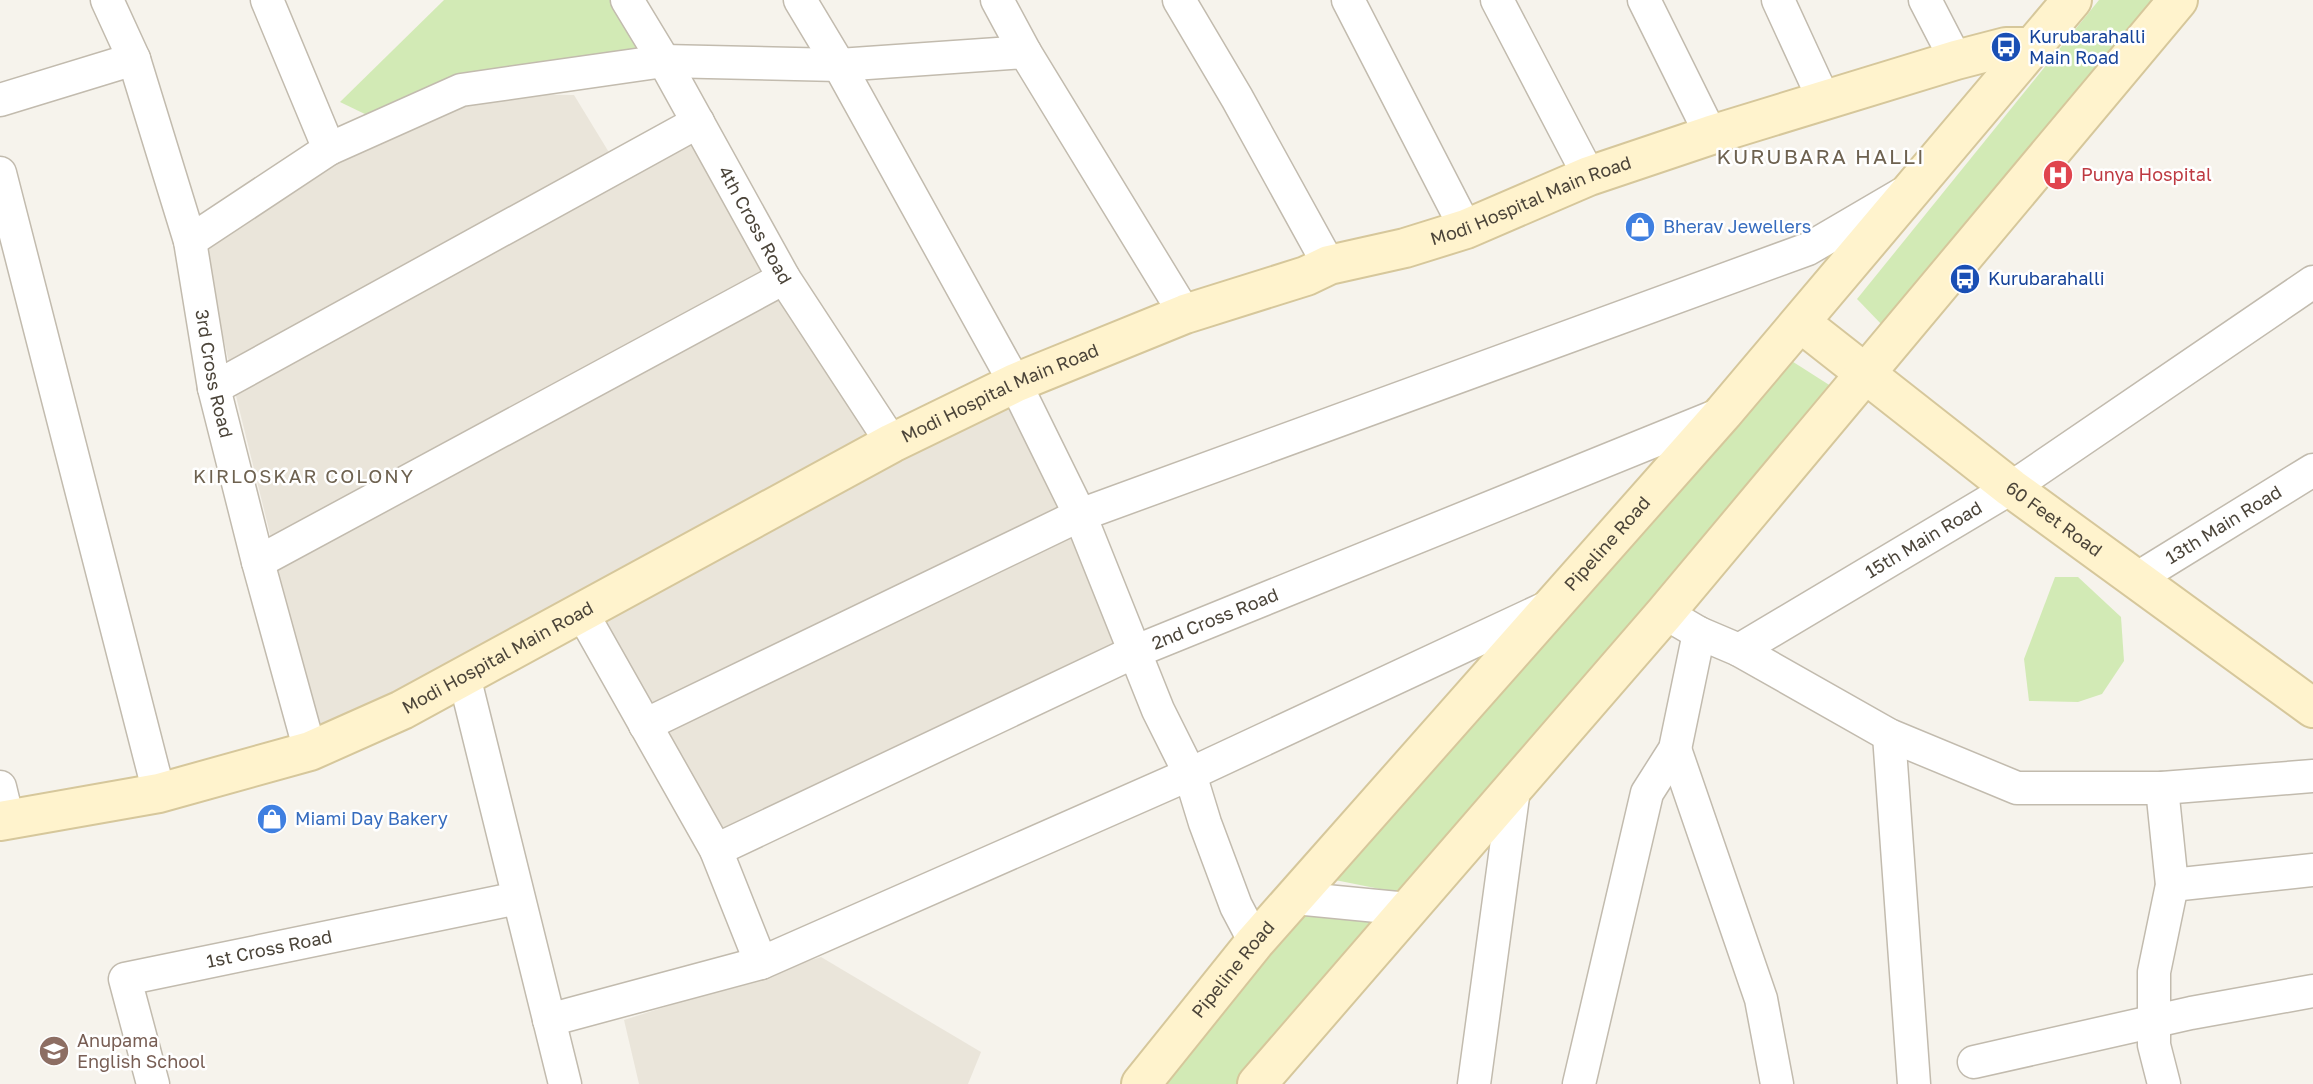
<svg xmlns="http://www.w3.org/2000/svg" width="2313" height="1084" viewBox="0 0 2313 1084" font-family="'Golos Text',sans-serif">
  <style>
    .residential { fill: #eae5da }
    .green { fill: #d2eab5 }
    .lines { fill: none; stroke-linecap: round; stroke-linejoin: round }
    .street-casing { stroke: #c2bbae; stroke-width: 35 }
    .secondary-casing { stroke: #d6c79b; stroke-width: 42 }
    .street { stroke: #fff; stroke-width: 32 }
    .secondary { stroke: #fff3cd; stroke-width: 38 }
    .labels { text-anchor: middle; stroke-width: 5; stroke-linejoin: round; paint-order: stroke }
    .transit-label { font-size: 18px; fill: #164399; stroke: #fff; text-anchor: start }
    .health-label { font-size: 18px; fill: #be3a42; stroke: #fff; text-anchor: start }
    .street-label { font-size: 18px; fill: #4b4439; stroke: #fff }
    .shop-label { font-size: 18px; fill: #366cbe; stroke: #fff; text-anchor: start }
    .education-label { font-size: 18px; fill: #785e54; stroke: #fff; text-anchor: start }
    .neighbourhood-label { font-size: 19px; letter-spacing: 2px; fill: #6e6250; stroke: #fff }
    .quarter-label { font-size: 21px; letter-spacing: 2px; fill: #6e6250; stroke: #fff }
  </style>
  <rect width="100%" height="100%" fill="#f6f3ec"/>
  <!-- residential -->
  <g class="residential">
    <polygon points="463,94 574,95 610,154 230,367 201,240 333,152"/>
    <polygon points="697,142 770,267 271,538 235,392"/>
    <polygon points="782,293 877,439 314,741 274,571"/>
    <polygon points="1011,402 1064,513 655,712 598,612"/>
    <polygon points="1070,525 1117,642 719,836 654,727"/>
    <polygon points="821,957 981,1052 968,1084 639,1084 624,1020"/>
  </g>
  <!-- green -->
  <g class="green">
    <polygon points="444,0 613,0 645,55 369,116 340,102"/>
    <polygon points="2099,0 2160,0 1884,327 1857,299"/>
    <polygon points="1787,358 1834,388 1400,893 1335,880"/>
    <polygon points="2055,577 2078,577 2121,617 2124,661 2102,694 2078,702 2029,701 2024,659"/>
    <polygon points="1298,914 1376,921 1240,1084 1167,1084"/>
  </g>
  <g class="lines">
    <!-- street casing -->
    <g class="street-casing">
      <g id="street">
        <path id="s1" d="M107 0 134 59 190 241 214 388 258 562 310 751"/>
        <path id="s2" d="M627 0 664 61 784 278 892 443"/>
        <polyline points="800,0 839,65 1015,383 1080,515 1158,710 1190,774 1205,823 1236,906 1255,942"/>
        <polyline points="997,0 1025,52"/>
        <polyline points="1179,0 1237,98 1329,265"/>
        <polyline points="1348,0 1466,229"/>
        <polyline points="1497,0 1589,176"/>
        <polyline points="1644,0 1711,135"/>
        <polyline points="1778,0 1824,100"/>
        <polyline points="1925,0 1956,60"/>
        <polyline points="0,100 134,59"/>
        <polyline points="329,149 461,90 664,61 839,65 1025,52 1185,314"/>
        <polyline points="0,173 159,793"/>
        <polyline points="190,241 329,149 267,0"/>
        <polyline points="214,388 698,122"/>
        <polyline points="258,562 784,278"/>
        <path id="s3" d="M2136 579 2313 470"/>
        <polyline points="581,611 716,850 761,963 1190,774 1550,606"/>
        <path id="s4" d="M1665 613 1699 633 1739 650 2011 488 2313 282"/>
        <polyline points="1739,650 1889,735 2017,788 2162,788 2313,776"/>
        <polyline points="464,676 565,1084"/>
        <polyline points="645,725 1080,515 1808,249 1902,194"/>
        <polyline points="1889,735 1914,1084"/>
        <polyline points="1675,749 1761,999 1777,1084"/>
        <polyline points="0,787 8,820"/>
        <polyline points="2162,788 2172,885 2154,972 2154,1045 2164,1084"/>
        <path id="s5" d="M716 850 1134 652 1723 413"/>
        <polyline points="2172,885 2313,870"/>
        <polyline points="1295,898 1408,909"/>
        <polyline points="549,1020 761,963"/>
        <polyline points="1974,1062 2191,1013 2313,991"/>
        <path id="s6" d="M153 1084 125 979 518 898"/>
        <polyline points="1474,1084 1514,789"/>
        <polyline points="1579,1084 1647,793 1675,749 1699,633"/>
      </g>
    </g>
    <!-- secondary casing -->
    <g class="secondary-casing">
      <g id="secondary">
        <path id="s7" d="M1801 323 2011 488 2313 708"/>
        <path id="s8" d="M0 821 159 793 310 751 402 710 892 443 1015 383 1185 314 1306 276 1329 265 1405 248 1466 229 1589 176 1711 135 1956 60 2006 47H2034"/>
        <path id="s9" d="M1141 1084 1255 942 1724 412 2072 0"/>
        <polyline points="1257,1084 1665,613 2178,0"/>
      </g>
    </g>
    <!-- street -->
    <use href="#street" class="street"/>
    <!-- secondary -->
    <use href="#secondary" class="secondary"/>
  </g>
  <!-- icons -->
  <defs>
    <g id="bus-disc" transform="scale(1.575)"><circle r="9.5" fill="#1a4fb4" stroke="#fff"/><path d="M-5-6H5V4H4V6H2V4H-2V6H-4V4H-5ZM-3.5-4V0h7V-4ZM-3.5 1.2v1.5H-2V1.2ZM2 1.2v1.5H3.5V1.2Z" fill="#fff"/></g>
    <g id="hospital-disc" transform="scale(1.575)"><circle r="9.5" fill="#e0444e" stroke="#fff"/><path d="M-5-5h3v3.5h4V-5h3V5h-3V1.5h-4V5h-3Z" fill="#fff"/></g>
    <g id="shop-disc" transform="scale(1.575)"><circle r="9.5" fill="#3f7fe0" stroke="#fff"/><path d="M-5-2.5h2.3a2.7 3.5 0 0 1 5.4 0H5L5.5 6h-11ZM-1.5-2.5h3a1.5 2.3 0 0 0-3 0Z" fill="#fff"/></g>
    <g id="school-disc" transform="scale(1.575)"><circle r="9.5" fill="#8d6e63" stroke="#fff"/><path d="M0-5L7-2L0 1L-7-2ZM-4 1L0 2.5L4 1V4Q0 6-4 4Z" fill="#fff"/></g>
  </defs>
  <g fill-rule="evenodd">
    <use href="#bus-disc" x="2006" y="47"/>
    <use href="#hospital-disc" x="2058" y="175"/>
    <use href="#shop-disc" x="1640" y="227"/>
    <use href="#bus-disc" x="1965" y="279"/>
    <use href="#shop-disc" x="272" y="819"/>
    <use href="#school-disc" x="54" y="1051"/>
  </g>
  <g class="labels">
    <!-- transit labels -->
    <g class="transit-label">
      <text x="2029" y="43">Kurubarahalli<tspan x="2029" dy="21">Main Road</tspan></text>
      <text x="1988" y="285">Kurubarahalli</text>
    </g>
    <!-- health labels -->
    <g class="health-label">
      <text x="2081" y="181">Punya Hospital</text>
    </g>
    <!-- street labels -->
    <g class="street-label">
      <text dy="6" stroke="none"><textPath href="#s8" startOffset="1662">Modi Hospital Main Road</textPath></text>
      <text dy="6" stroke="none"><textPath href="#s2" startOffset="259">4th Cross Road</textPath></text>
      <text dy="6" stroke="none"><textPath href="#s1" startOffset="390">3rd Cross Road</textPath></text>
      <text dy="6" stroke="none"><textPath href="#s8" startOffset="1096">Modi Hospital Main Road</textPath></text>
      <text dy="6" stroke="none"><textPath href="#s7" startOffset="320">60 Feet Road</textPath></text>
      <text dy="6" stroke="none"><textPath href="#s3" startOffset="103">13th Main Road</textPath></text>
      <text dy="6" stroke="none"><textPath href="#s4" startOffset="298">15th Main Road</textPath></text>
      <text dy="6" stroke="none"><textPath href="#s9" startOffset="714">Pipeline Road</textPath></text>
      <text dy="6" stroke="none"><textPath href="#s5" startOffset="550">2nd Cross Road</textPath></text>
      <text dy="6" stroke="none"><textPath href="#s8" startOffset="528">Modi Hospital Main Road</textPath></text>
      <text dy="6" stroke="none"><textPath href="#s6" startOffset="256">1st Cross Road</textPath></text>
      <text dy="6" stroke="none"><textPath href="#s9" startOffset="147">Pipeline Road</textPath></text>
    </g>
    <!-- shop labels -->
    <g class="shop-label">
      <text x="1663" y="233">Bherav Jewellers</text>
      <text x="295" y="825">Miami Day Bakery</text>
    </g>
    <!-- education labels -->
    <g class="education-label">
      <text x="77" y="1047">Anupama<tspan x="77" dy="21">English School</tspan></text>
    </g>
    <!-- neighbourhood labels -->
    <g class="neighbourhood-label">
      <text x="304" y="483">KIRLOSKAR COLONY</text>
    </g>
    <!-- quarter labels -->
    <g class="quarter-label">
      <text x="1821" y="164">KURUBARA HALLI</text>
    </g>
  </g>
</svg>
